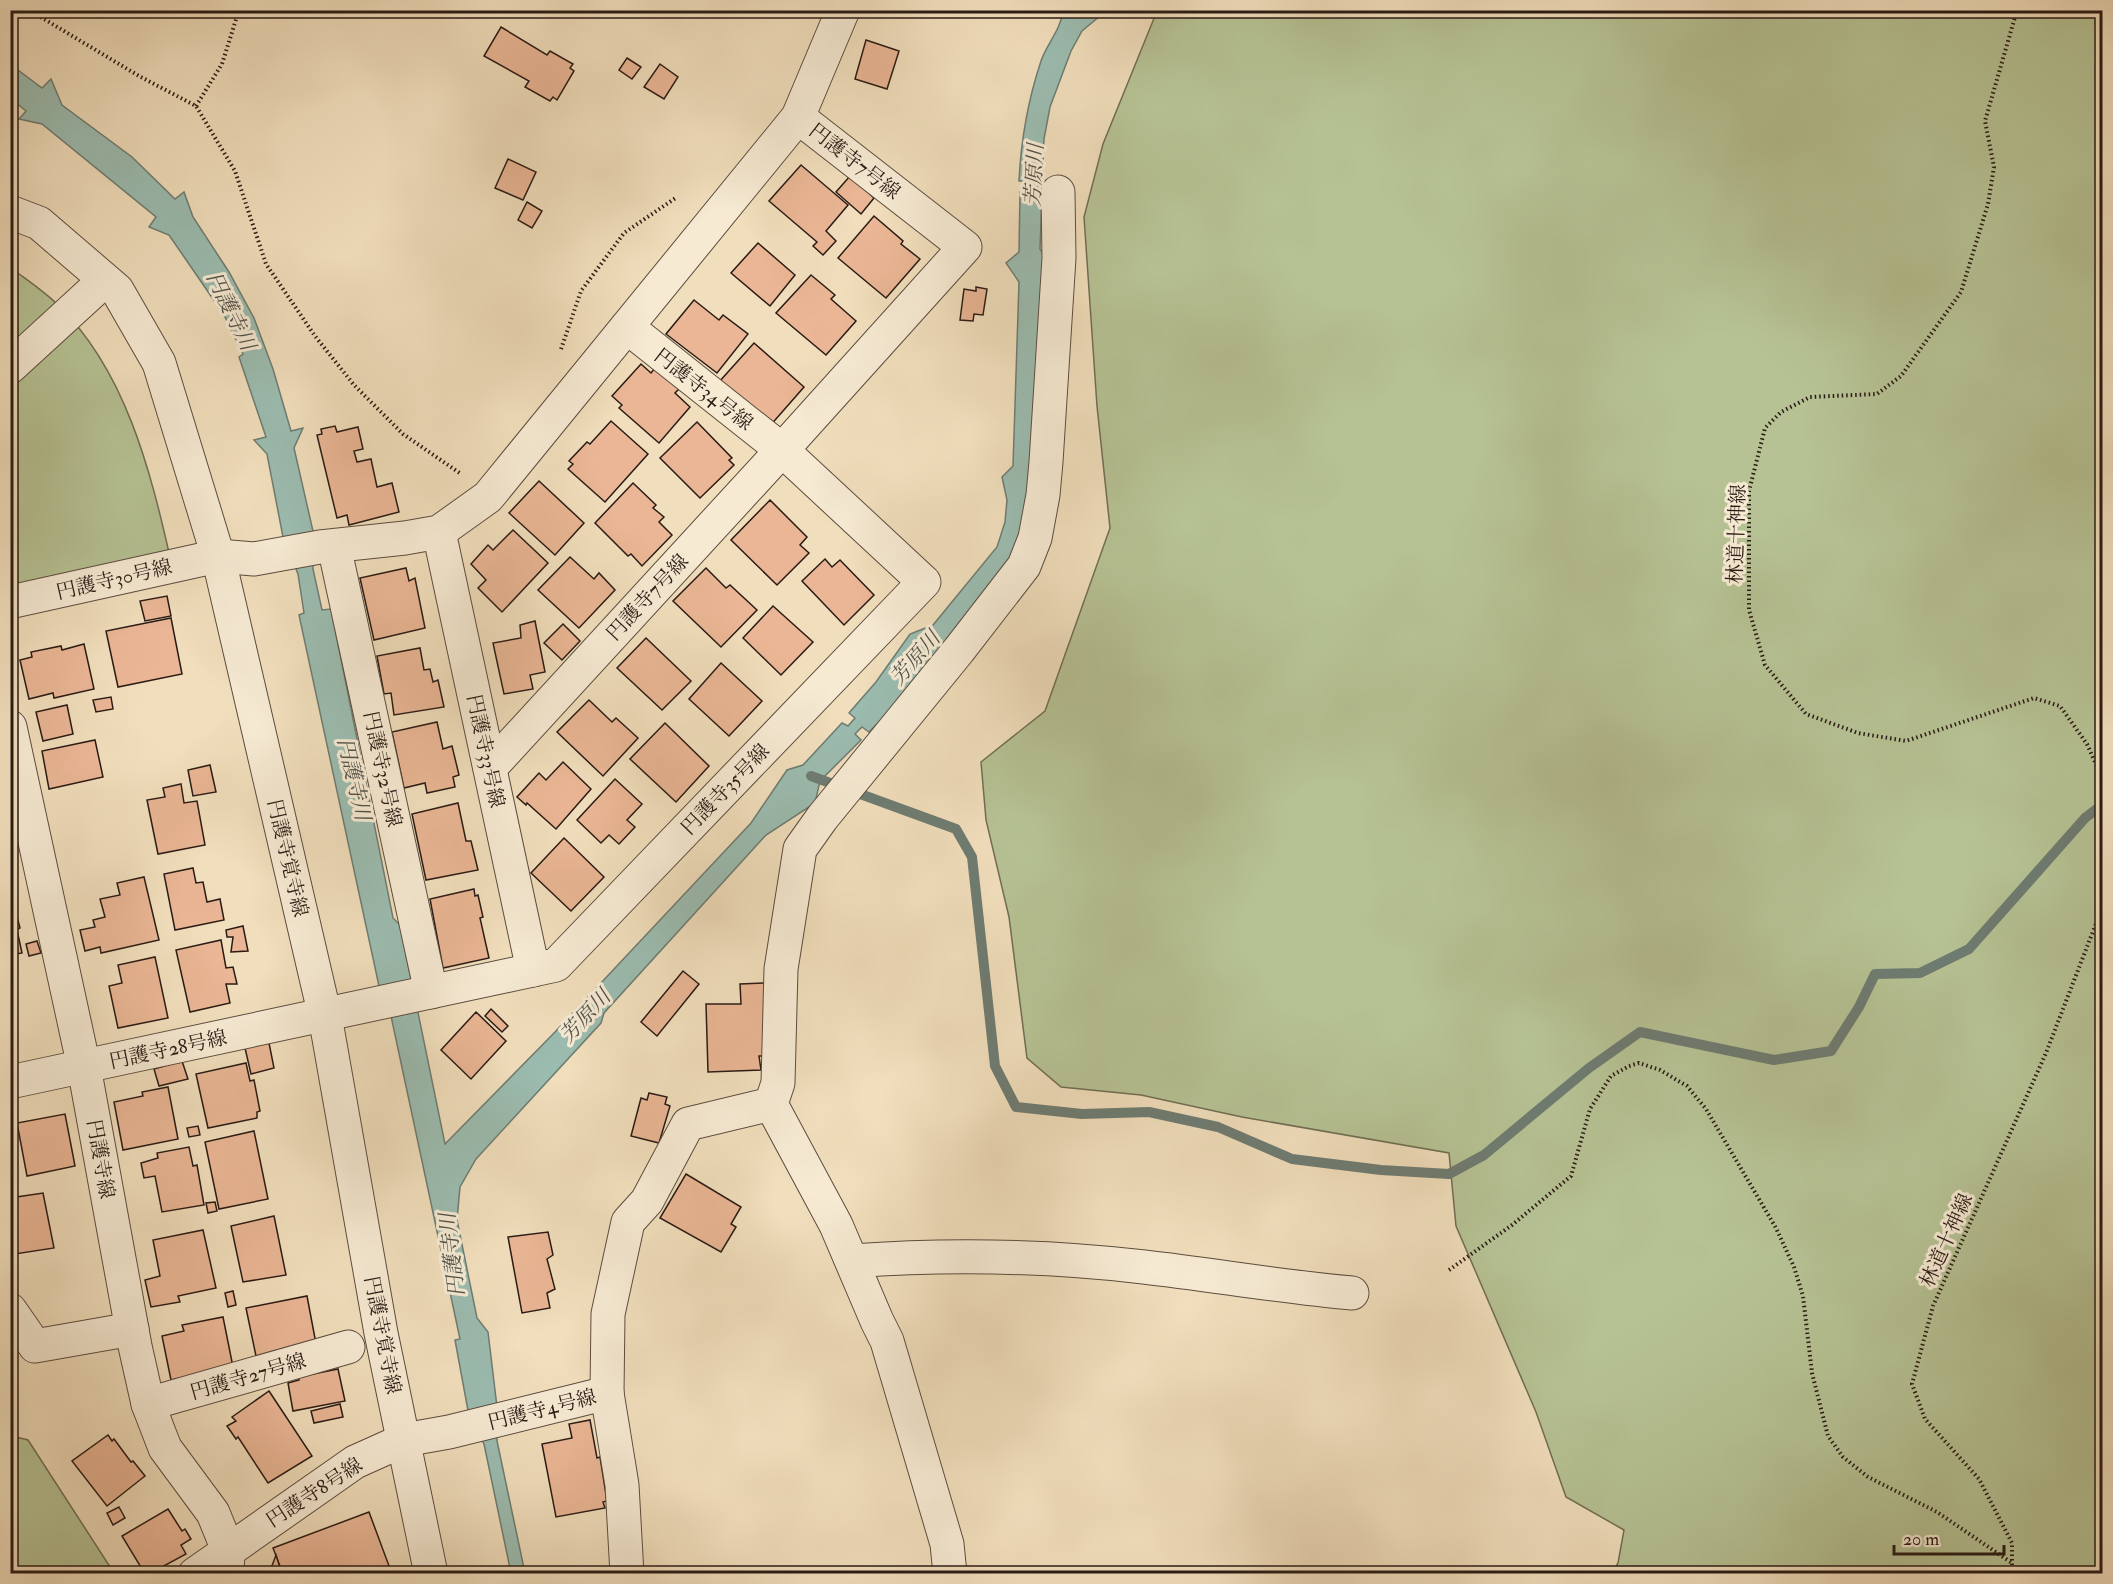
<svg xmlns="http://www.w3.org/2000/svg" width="2113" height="1584" viewBox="0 0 2113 1584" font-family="'IM FELL Double Pica','Noto Serif JP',serif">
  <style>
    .green { fill: #b6c294; stroke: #706e54; stroke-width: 1.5 }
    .water { fill: #9bbcb0; stroke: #6e7c72; stroke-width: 1.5 }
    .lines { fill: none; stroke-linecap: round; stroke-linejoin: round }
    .stream { stroke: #6e7c72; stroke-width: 10 }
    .building { fill: #eab695; stroke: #2a1b15; stroke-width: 1.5 }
    .minor-casing { stroke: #5c4c3f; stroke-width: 35 }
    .path { stroke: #2a1b15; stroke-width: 4; stroke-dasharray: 1.5 3; stroke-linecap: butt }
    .minor { stroke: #f6ead3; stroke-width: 33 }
    .labels { text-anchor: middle; stroke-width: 6; stroke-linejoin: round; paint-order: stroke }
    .street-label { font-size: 20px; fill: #2a1b15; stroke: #f6ead3 }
    .water-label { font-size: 21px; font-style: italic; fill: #52534b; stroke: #f6ead3 }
  </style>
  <rect width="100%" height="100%" fill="#f1debc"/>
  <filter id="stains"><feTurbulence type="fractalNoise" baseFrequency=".00333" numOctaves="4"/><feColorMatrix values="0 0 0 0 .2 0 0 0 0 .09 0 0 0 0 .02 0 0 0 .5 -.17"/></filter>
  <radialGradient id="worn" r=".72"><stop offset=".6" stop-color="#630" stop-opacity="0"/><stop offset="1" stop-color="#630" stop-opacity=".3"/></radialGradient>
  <!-- green -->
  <g class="green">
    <polygon points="1157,11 2102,11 2102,1573 1612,1573 1618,1563 1624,1530 1566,1497 1536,1412 1456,1226 1449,1153 1242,1117 1141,1095 1061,1087 1027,1058 1009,917 986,820 981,762 1045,711 1110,528 1097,406 1084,217 1103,144"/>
    <path d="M11 268C27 280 44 291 58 305 125 370 150 469 170 557L11 591Z"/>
    <polygon points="16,1437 28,1440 114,1573 11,1573 10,1438"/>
  </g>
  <!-- water -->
  <path class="water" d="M1063 11H1106L1082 31 1071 51 1050 107 1044 139 1042 180 1038 181V192L1042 193 1040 249 1051 265 1023 551 942 659 869 732 862 727 855 734 861 740 820 781 815 803 766 835 604 1013 601 1023 476 1159 460 1187 457 1220 477 1318 488 1332 497 1407V1441L525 1573H511L484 1444 469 1416 455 1340 460 1339 391 1016 379 986 299 615 304 613 298 574 283 537 267 454 254 440 266 437 239 357 243 354 224 315 169 235 149 227 156 217 42 124 19 119 26 111 11 99 10 64 42 88 51 79 62 105 132 157 175 199 184 192 193 217 229 272 254 318 273 369 291 431 303 428 294 448 313 531V569L322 610 331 609 393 918 400 925 445 1144 555 1032 751 823 787 770 803 765 842 723 848 726 855 718 849 713 876 682 910 634 933 625 997 547 1005 522 1007 500 1002 477 1013 466 1019 282 1006 263 1019 252 1020 192 1025 191V181H1019C1021 140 1028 100 1041 61 1047 44 1061 29 1063 11Z"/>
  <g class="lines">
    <!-- stream -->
    <polyline class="stream" points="811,776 956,829 972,857 995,1066 1016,1107 1082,1114 1149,1112 1218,1127 1292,1159 1381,1170 1449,1174 1484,1155 1589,1068 1640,1032 1774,1060 1831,1051 1859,1007 1875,974 1920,973 1969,949 2085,818 2102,805"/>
  </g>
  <!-- building -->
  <g class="building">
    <polygon points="501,27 547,55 550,51 573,64 570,68 574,71 557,100 553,97 550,101 525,87 529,81 484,56"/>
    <polygon points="866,40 899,51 887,89 855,79"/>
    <polygon points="627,58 641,67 632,79 619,70"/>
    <polygon points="660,64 678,77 664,99 644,87"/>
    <polygon points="508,159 536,172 523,200 495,188"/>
    <polygon points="801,165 848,205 826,231 836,241 823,255 813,246 817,242 769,201"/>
    <polygon points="850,176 874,198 861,214 836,192"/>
    <polygon points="527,202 542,211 532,228 518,220"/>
    <polygon points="874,216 903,241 901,244 920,259 886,298 838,258"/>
    <polygon points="758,243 795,275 770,306 731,273"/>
    <polygon points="811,275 835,295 831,299 856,321 826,355 776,313"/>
    <polygon points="976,287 987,289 983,315 974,314 973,321 960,320 964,289 976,291"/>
    <polygon points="694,300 719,320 723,315 748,334 717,373 666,334"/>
    <polygon points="754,343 804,387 769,427 719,382"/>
    <polygon points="641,364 651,373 655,368 679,389 675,393 690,407 659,443 619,408 622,405 612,396"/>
    <polygon points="611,421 648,454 605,502 568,469 573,464 569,461 587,442 590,444"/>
    <polygon points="697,422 732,458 729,460 734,465 700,498 660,458"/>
    <polygon points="335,426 337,432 358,427 363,449 354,451 357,462 371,459 377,487 392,483 399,512 349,525 347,515 337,518 317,435 322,434 321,429"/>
    <polygon points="539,481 584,523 555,555 509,513"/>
    <polygon points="633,483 656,505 653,508 664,517 659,522 672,535 642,566 631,554 628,556 595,523"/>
    <polygon points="770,500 807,537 800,545 809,553 777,585 731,540"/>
    <polygon points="513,530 548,563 502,612 478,588 486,580 471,564 488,545 493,550"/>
    <polygon points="570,557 594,579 599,573 615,590 579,628 538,590"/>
    <polygon points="825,559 832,567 840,560 874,595 844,625 802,581"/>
    <polygon points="406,568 409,581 415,578 425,628 374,640 360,578"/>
    <polygon points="706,568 726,588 730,585 757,610 721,647 673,601"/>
    <polygon points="167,596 171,616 145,621 140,601"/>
    <polygon points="773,606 813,642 781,675 743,638"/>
    <polygon points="171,618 182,674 118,687 106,631"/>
    <polygon points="535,621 545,672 530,675 533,689 504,694 493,643 521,638 520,625"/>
    <polygon points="563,624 580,641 562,660 544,643"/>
    <polygon points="646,638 691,681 662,710 617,668"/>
    <polygon points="84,644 94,689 54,698 53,693 29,699 20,660 32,657 31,652 61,646 62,650"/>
    <polygon points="420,648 424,670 430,669 433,682 438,680 444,707 394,715 391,693 384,694 377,656"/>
    <polygon points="721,663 762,701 729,736 689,699"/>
    <polygon points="111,697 113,709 96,712 93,700"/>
    <polygon points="589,700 612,722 616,718 638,738 603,776 557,732"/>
    <polygon points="67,705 73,734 43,741 36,712"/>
    <polygon points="437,722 443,749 452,746 459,775 453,777 455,787 427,793 425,783 404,788 392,732"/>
    <polygon points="665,723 709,766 676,802 630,759"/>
    <polygon points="95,740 103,777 49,789 42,751"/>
    <polygon points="563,762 591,789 556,829 527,803 526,805 517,797 539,773 546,780"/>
    <polygon points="210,765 216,792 193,796 188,770"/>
    <polygon points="615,779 642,804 627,820 635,827 619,844 609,835 601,843 577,820"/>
    <polygon points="181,784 184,803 197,801 205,845 158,854 147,800 165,797 163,788"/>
    <polygon points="458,803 466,841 471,841 478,870 426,880 412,814"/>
    <polygon points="564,838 604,877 571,911 531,873"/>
    <polygon points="193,868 196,883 203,882 207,902 220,899 224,920 175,930 164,874"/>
    <polygon points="144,877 159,940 101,953 100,947 85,951 80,930 95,927 93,920 105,917 100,899 120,895 117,883"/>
    <polygon points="474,889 475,896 478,895 483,917 480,918 489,958 443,968 430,899"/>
    <polygon points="10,890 20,928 17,930 22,953 10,955"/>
    <polygon points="243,926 248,951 231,952 233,937 227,937 226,930"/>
    <polygon points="221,940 226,968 233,967 237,984 226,984 230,1003 190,1012 176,950"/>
    <polygon points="37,941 41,953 29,956 26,944"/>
    <polygon points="155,957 168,1018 118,1028 109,986 122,983 118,965"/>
    <polygon points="683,971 699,984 657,1036 641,1022"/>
    <polygon points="767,983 769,1056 759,1056 761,1070 708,1072 706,1004 741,1004 740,984"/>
    <polygon points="491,1009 508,1026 502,1032 485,1016"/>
    <polygon points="476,1012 506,1041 471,1079 441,1050"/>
    <polygon points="269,1043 274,1068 251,1074 245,1048"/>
    <polygon points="182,1061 188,1079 159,1086 154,1069"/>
    <polygon points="246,1063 250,1081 254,1080 260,1111 257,1112 257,1118 208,1128 196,1074"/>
    <polygon points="168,1087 178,1139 123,1150 114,1102 143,1096 142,1092"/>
    <polygon points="649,1093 667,1097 665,1104 670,1106 659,1143 631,1136 641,1098 647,1100"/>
    <polygon points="65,1114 75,1166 27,1176 17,1123"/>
    <polygon points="198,1126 200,1135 189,1137 187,1128"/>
    <polygon points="254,1131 268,1199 219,1209 205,1142"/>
    <polygon points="189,1147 193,1166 197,1165 204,1205 162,1212 155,1176 144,1178 141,1163 158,1158 157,1153"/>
    <polygon points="686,1174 741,1207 731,1224 736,1227 721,1252 660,1218"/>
    <polygon points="43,1193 54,1248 15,1254 10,1228 10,1198"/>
    <polygon points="215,1202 217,1211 208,1213 206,1203"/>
    <polygon points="274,1216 286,1275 243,1282 231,1226"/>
    <polygon points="203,1230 216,1288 178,1296 180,1302 151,1307 145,1280 160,1276 153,1240"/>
    <polygon points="548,1232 553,1255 547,1259 555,1289 547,1293 550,1308 522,1313 508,1237"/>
    <polygon points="233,1291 236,1305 228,1307 225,1293"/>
    <polygon points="307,1296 317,1349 257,1361 246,1308"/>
    <polygon points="223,1317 233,1367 171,1380 162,1336 184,1331 182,1325"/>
    <polygon points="338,1369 345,1401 293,1411 288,1383 299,1380 298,1377"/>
    <polygon points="269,1391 312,1456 268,1483 238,1437 236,1439 227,1426 236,1421 232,1417"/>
    <polygon points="340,1404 343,1417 314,1423 311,1411"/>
    <polygon points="590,1420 597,1458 600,1457 607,1501 603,1502 605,1508 556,1517 542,1444 572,1438 569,1424"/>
    <polygon points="108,1435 112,1441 114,1439 131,1462 133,1461 145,1476 107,1506 72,1461"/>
    <polygon points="119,1507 125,1518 113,1525 107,1513"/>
    <polygon points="168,1509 182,1531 185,1529 191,1539 181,1545 186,1554 149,1574 145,1574 122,1536"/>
    <polygon points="369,1512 392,1574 283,1574 273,1548"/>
    <polygon points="276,1555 282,1574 269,1574"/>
  </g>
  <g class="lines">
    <!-- minor casing -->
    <g class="minor-casing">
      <g id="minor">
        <polyline points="798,117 843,10"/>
        <polyline points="10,212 39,223 117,290 159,363 218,556 325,1016 381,1333 431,1574"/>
        <polyline points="10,367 105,280"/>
        <polyline points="439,532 533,970"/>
        <polyline points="334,546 431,992"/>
        <polyline points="10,602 218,556 254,559 320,547 405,538 439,532 488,497 798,117 965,247 782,450 490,768"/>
        <polyline points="10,727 84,1067 135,1346 148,1404 165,1448 213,1513 228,1550 227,1574"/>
        <polyline points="10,1082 556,965 924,582 782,450 627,327"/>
        <path d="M852 1261C947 1254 1049 1256 1144 1267 1214 1275 1283 1287 1352 1293"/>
        <polyline points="10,1310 35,1346 132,1329"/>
        <polyline points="607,1393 608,1314 628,1222 647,1201 688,1124 771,1104"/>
        <polyline points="148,1404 348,1347"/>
        <polyline points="195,1574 355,1462 404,1440 449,1432 607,1393 622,1485 627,1574"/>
        <polyline points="950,1574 947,1544 887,1341 877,1321 836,1225 771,1104 778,1083 781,969 800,849 822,818 959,650 1024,566 1035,538 1043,495 1046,462 1059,258 1058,192"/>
      </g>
    </g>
    <!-- path -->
    <g class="path">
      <polyline points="29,10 139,76 196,106 235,171 266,264 315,336 354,385 403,434 461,474"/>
      <polyline points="2017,10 1985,121 1994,167 1988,204 1961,292 1901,376 1877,394 1810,397 1781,412 1765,428 1749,491 1749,610 1765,665 1806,714 1858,733 1906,741 2034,698 2060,706 2087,744 2102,778"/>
      <polyline points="196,106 222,64 239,10"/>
      <polyline points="561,349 581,291 624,233 677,197"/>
      <polyline points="1449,1270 1512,1225 1571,1176 1590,1109 1611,1076 1629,1066 1639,1063 1660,1070 1687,1086 1706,1109 1776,1228 1794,1267 1803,1296 1812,1373 1828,1436 1843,1457 1868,1477 1937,1512 2012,1563"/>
      <polyline points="2012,1574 2012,1543 1979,1479 1925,1419 1912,1384 1933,1306 2046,1053 2102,908"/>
    </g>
    <!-- minor -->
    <use href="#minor" class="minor"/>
  </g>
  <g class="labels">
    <!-- street labels -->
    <g class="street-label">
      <text transform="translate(855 161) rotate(38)" y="7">円護寺7号線</text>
      <text transform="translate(704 389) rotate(38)" y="7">円護寺34号線</text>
      <text transform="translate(1736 534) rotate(-88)" y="7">林道十神線</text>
      <text transform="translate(114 579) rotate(-13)" y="7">円護寺30号線</text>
      <text transform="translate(647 597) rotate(-47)" y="7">円護寺7号線</text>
      <text transform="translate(486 751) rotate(78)" y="7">円護寺33号線</text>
      <text transform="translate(383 769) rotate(78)" y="7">円護寺32号線</text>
      <text transform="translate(725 789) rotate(-46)" y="7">円護寺35号線</text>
      <text transform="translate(288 858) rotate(77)" y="7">円護寺覚寺線</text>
      <text transform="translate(168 1049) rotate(-12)" y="7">円護寺28号線</text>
      <text transform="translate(101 1159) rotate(80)" y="7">円護寺線</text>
      <text transform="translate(1946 1240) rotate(-66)" y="7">林道十神線</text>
      <text transform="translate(383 1335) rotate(79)" y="7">円護寺覚寺線</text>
      <text transform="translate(248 1376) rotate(-16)" y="7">円護寺27号線</text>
      <text transform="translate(542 1409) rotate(-14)" y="7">円護寺4号線</text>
      <text transform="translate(314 1492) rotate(-33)" y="7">円護寺8号線</text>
    </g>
    <!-- water labels -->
    <g class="water-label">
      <text transform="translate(1034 175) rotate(-87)" y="7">芳原川</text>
      <text transform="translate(231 311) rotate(64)" y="7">円護寺川</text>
      <text transform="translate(915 658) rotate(-49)" y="7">芳原川</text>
      <text transform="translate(354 779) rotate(77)" y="7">円護寺川</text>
      <text transform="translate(585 1016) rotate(-47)" y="7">芳原川</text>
      <text transform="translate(452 1255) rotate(-97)" y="7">円護寺川</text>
    </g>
  </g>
  <!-- margin -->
  <rect width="2113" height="1584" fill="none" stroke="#f1debc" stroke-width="36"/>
  <rect x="12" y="12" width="2089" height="1560" fill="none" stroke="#2a1b15" stroke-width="3"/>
  <rect x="18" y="18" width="2077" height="1548" fill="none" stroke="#2a1b15" stroke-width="1.5"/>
  <!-- scale -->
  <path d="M1894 1545v9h110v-9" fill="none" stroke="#2a1b15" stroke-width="3"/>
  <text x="1903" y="1545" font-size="18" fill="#2a1b15" stroke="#f6ead3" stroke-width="4.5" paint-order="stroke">20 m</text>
  <rect width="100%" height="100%" filter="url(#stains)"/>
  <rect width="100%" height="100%" fill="url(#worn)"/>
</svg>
